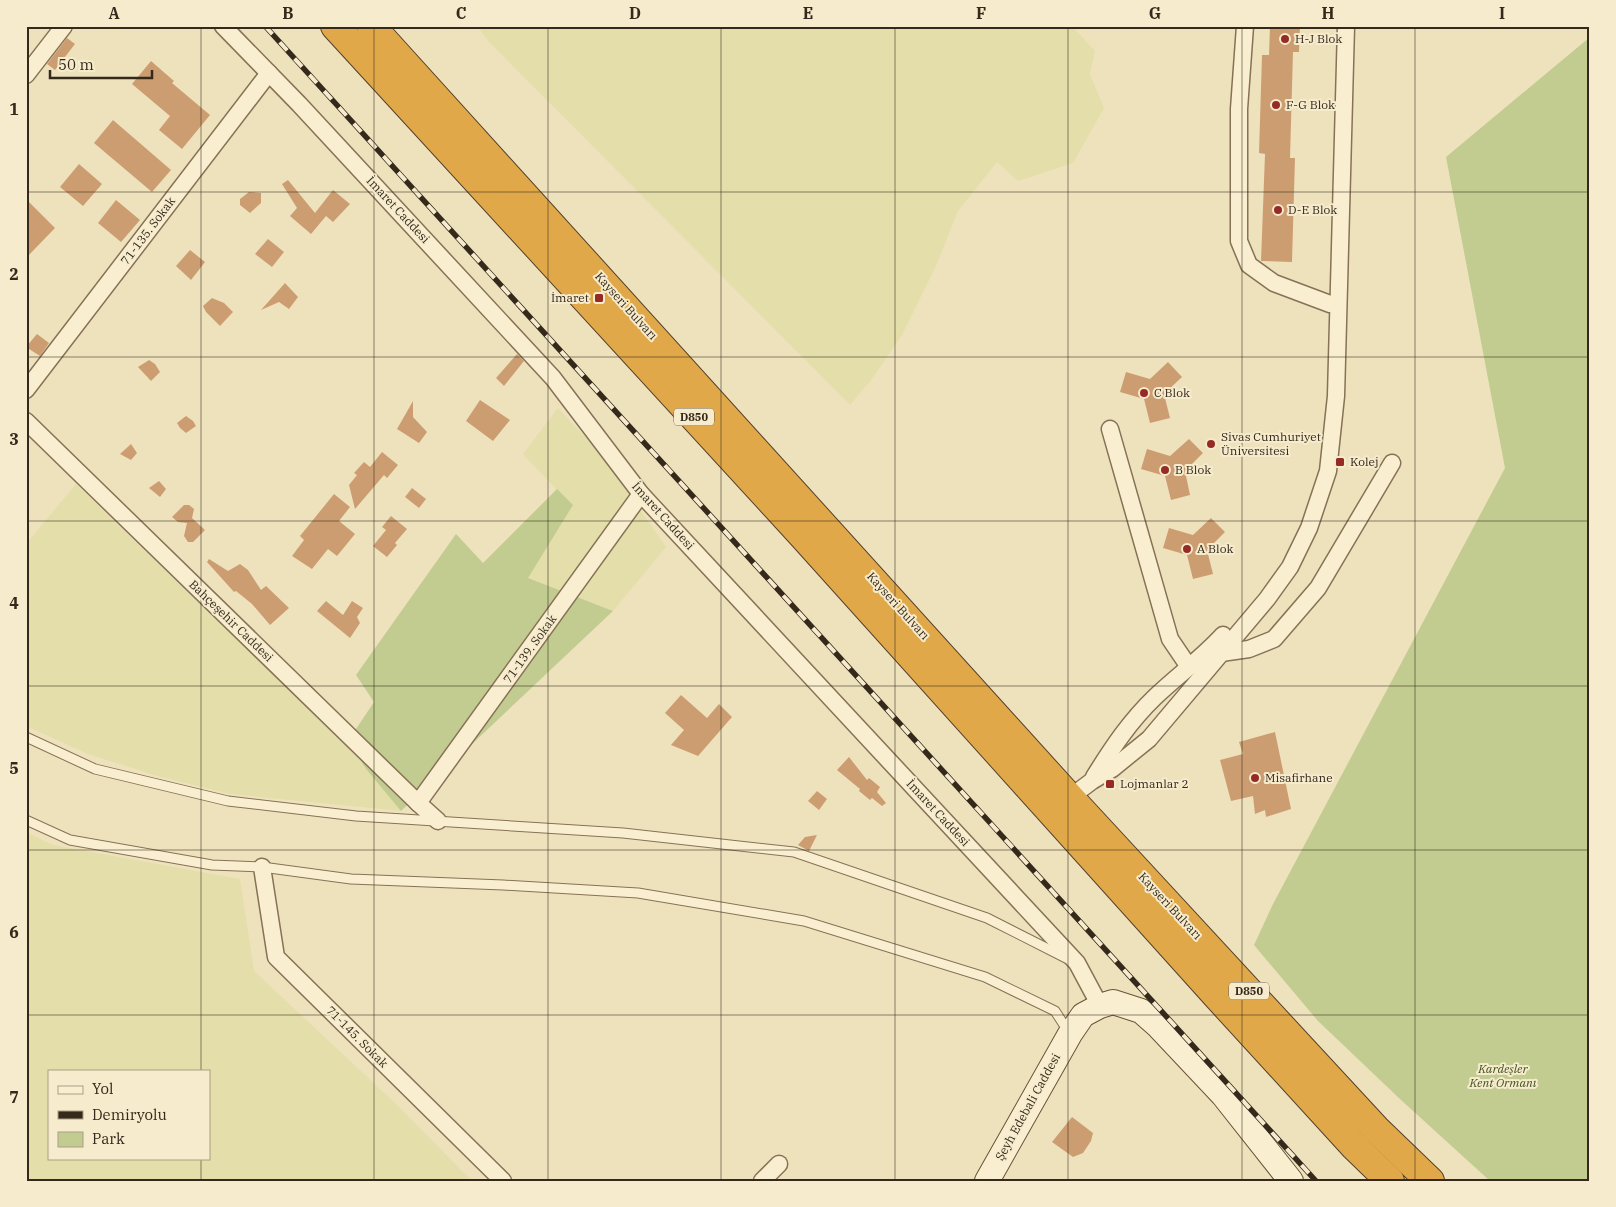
<svg xmlns="http://www.w3.org/2000/svg" width="1616" height="1207" viewBox="0 0 1616 1207" font-family="'IBM Plex Serif',serif">
  <style>
    .farmland { fill: #e4deaa; fill-rule: evenodd }
    .green { fill: #c2cc91 }
    .building { fill: #cd9d72 }
    .lines { fill: none; stroke-linecap: round; stroke-linejoin: round }
    .lane-casing { stroke: #867256; stroke-width: 11 }
    .street-casing { stroke: #867256; stroke-width: 19 }
    .secondary-casing { stroke: #685339; stroke-width: 26 }
    .highway-casing { stroke: #53402b; stroke-width: 30 }
    .lane { stroke: #f9efd0; stroke-width: 9 }
    .street { stroke: #f9efd0; stroke-width: 16 }
    .secondary { stroke: #f9efd0; stroke-width: 24 }
    .highway { stroke: #e1a84a; stroke-width: 28 }
    .rail-casing { stroke: #35291b; stroke-width: 5.5 }
    .rail { stroke: #f6eccd; stroke-width: 4; stroke-dasharray: 11; stroke-linecap: butt }
    .grid { fill: none; stroke: #35291b; stroke-width: 1; stroke-opacity: 0.55 }
    .poi-dot { fill: #962b25; stroke: #f6eccd; stroke-width: 2 }
    .labels { text-anchor: middle; stroke-width: 4; stroke-linejoin: round; paint-order: stroke }
    .shield { fill: #f6eccd; stroke: #6f6450; stroke-width: 1 }
    .shield-label { font-size: 11px; font-weight: bold; fill: #35291b }
    .poi-label { font-size: 12px; fill: #35291b; stroke: #f6eccd; text-anchor: start }
    .street-label { font-size: 12px; fill: #35291b; stroke: #f6eccd }
    .park-label { font-size: 12px; font-style: italic; fill: #435221; stroke: #f6eccd }
    .neatline { fill: none; stroke: #35291b; stroke-width: 2 }
    .grid-label { font-size: 16px; text-anchor: middle; font-weight: bold; fill: #35291b }
  </style>
  <rect width="100%" height="100%" fill="#eee2bd"/>
  <!-- farmland -->
  <g class="farmland">
    <polygon points="477,26 1072,26 1095,51 1090,74 1104,108 1073,163 1018,181 997,162 958,211 936,266 902,335 872,379 850,405 489,42"/>
    <polygon points="558,408 601,454 666,547 613,611 527,578 572,506 523,454"/>
    <polygon points="76,484 244,647 348,741 366,769 401,811 230,794 157,776 88,754 26,726 26,544"/>
    <path d="M26 832 53 845 240 879 254 971 394 1102 472 1181H26ZM49 1071H209V1158H49Z"/>
  </g>
  <!-- green -->
  <g class="green">
    <polygon points="1590,37 1590,1181 1490,1181 1401,1100 1318,1021 1254,945 1273,904 1505,468 1446,157"/>
    <polygon points="557,489 573,505 528,578 613,611 401,811 366,769 348,741 374,702 356,675 456,534 483,563"/>
  </g>
  <!-- building -->
  <g class="building">
    <polygon points="1270,26 1300,26 1299,52 1293,52 1290,158 1295,158 1292,262 1261,261 1265,154 1259,153 1262,55 1269,55"/>
    <polygon points="67,38 75,44 55,70 47,64"/>
    <polygon points="151,61 174,81 172,83 210,115 182,149 159,130 170,116 132,84"/>
    <polygon points="113,120 171,170 152,192 94,143"/>
    <polygon points="79,164 102,184 83,206 60,187"/>
    <polygon points="288,180 315,213 333,190 350,204 333,222 326,216 311,234 290,216 297,208 282,184"/>
    <polygon points="249,192 261,193 261,203 250,213 240,205 240,199"/>
    <polygon points="26,199 55,228 26,258"/>
    <polygon points="116,200 140,220 121,242 98,223"/>
    <polygon points="268,239 284,252 272,267 255,254"/>
    <polygon points="190,250 205,262 191,280 176,266"/>
    <polygon points="285,283 298,297 289,309 279,302 261,310"/>
    <polygon points="212,298 224,303 233,312 220,326 206,312 203,306"/>
    <polygon points="37,334 49,343 40,356 26,347"/>
    <polygon points="517,354 524,361 504,386 496,378"/>
    <polygon points="149,360 155,364 160,372 151,381 138,367"/>
    <polygon points="1168,362 1182,377 1164,394 1170,418 1150,423 1144,399 1120,392 1126,372 1150,379"/>
    <polygon points="480,400 510,420 493,441 466,421"/>
    <polygon points="413,401 413,417 427,432 419,443 397,429"/>
    <polygon points="186,416 193,421 196,426 186,433 180,428 177,423"/>
    <polygon points="1189,439 1203,453 1185,471 1190,495 1171,500 1165,476 1141,469 1147,449 1170,456"/>
    <polygon points="131,444 137,453 131,460 120,454"/>
    <polygon points="382,452 398,465 387,478 384,475 355,509 349,485 357,475 354,473 364,462 370,467"/>
    <polygon points="159,481 166,489 160,497 149,488"/>
    <polygon points="412,488 426,499 419,508 405,497"/>
    <polygon points="334,494 350,507 339,521 355,534 337,556 328,549 312,569 292,556 304,540 300,536"/>
    <polygon points="184,505 189,505 194,509 192,518 205,530 193,542 188,542 184,536 187,523 178,522 172,517"/>
    <polygon points="391,516 407,529 395,543 397,545 387,557 373,546 386,530 382,527"/>
    <polygon points="1211,518 1225,532 1207,550 1213,574 1193,579 1187,555 1163,548 1169,528 1193,535"/>
    <polygon points="209,559 228,571 240,564 248,570 261,590 266,586 289,608 270,625 252,604 236,591 234,592 207,562"/>
    <polygon points="326,601 343,615 352,601 363,608 357,617 360,623 350,638 317,611"/>
    <polygon points="681,695 707,718 719,704 732,717 698,756 671,745 684,730 665,713"/>
    <polygon points="1275,732 1291,809 1266,817 1265,810 1255,814 1253,796 1231,801 1220,760 1243,754 1239,742"/>
    <polygon points="849,757 867,780 869,778 880,787 877,792 886,803 882,806 872,798 870,800 859,791 860,789 837,770"/>
    <polygon points="817,791 827,799 819,810 808,801"/>
    <polygon points="817,835 809,851 798,845 805,837"/>
    <polygon points="1072,1117 1093,1133 1091,1141 1083,1153 1073,1157 1052,1142"/>
  </g>
  <g class="lines">
    <!-- lane casing -->
    <g class="lane-casing">
      <g id="lane">
        <polyline points="26,737 95,769 228,801 356,816 623,833 794,852 987,918 1066,958"/>
        <polyline points="26,820 70,840 212,865 262,867 351,879 503,885 638,893 804,921 985,977 1055,1011 1068,1031"/>
      </g>
    </g>
    <!-- street casing -->
    <g class="street-casing">
      <g id="street">
        <polyline points="223,26 299,104 553,378 641,494 1077,963 1100,1006"/>
        <polyline points="1245,26 1239,109 1239,241 1249,265 1274,283 1330,304"/>
        <polyline points="26,75 64,26"/>
        <polyline points="26,390 269,73"/>
        <polyline points="26,421 418,803 438,821"/>
        <polyline points="1110,429 1170,639 1189,667"/>
        <polyline points="1221,653 1249,649 1274,639 1318,588 1392,463"/>
        <path d="M1094 777C1112 748 1130 721 1155 697 1177 676 1202 658 1223 635"/>
        <polyline points="1064,802 1092,781 1112,769 1149,739 1267,599 1290,567 1309,528 1328,471 1336,396 1346,26"/>
        <polyline points="418,803 641,494"/>
        <polyline points="262,867 276,957 503,1181"/>
        <polyline points="762,1181 779,1164"/>
      </g>
    </g>
    <!-- secondary casing -->
    <g class="secondary-casing">
      <polyline id="secondary" points="987,1181 1070,1034 1083,1015 1100,1006 1113,1002 1141,1011 1158,1026 1223,1095 1291,1181"/>
    </g>
    <!-- highway casing -->
    <g class="highway-casing">
      <g id="highway">
        <polyline points="335,26 803,536 1215,994 1355,1147 1390,1181"/>
        <polyline points="371,26 1070,798 1376,1129 1430,1181"/>
      </g>
    </g>
    <!-- lane -->
    <use href="#lane" class="lane"/>
    <!-- street -->
    <use href="#street" class="street"/>
    <!-- secondary -->
    <use href="#secondary" class="secondary"/>
    <!-- highway -->
    <use href="#highway" class="highway"/>
    <!-- rail casing -->
    <g class="rail-casing">
      <polyline id="rail" points="265,26 1316,1181"/>
    </g>
    <!-- rail -->
    <use href="#rail" class="rail"/>
  </g>
  <!-- grid -->
  <path class="grid" d="M201 26V1071M374 26V1181M548 26V1181M721 26V1181M895 26V1181M1068 26V1181M1242 26V1181M1415 26V1181M26 192H1590M26 357H1590M26 521H1590M26 686H1590M26 850H1590M26 1015H1590M201 1158V1181"/>
  <!-- markers -->
  <g class="poi-dot">
    <circle cx="1285" cy="39" r="5"/>
    <circle cx="1276" cy="105" r="5"/>
    <circle cx="1278" cy="210" r="5"/>
    <rect x="594" y="293" width="10" height="10" rx="2.5"/>
    <circle cx="1144" cy="393" r="5"/>
    <circle cx="1211" cy="444" r="5"/>
    <rect x="1335" y="457" width="10" height="10" rx="2.5"/>
    <circle cx="1165" cy="470" r="5"/>
    <circle cx="1187" cy="549" r="5"/>
    <circle cx="1255" cy="778" r="5"/>
    <rect x="1105" y="779" width="10" height="10" rx="2.5"/>
  </g>
  <g class="labels">
    <!-- shield labels -->
    <g class="shield">
      <rect x="674" y="408.5" width="40" height="17" rx="4"/>
      <rect x="1229" y="982.5" width="40" height="17" rx="4"/>
    </g>
    <g class="shield-label">
      <text x="694" y="421">D850</text>
      <text x="1249" y="995">D850</text>
    </g>
    <!-- poi labels -->
    <g class="poi-label">
      <text x="1295" y="43">H-J Blok</text>
      <text x="1286" y="109">F-G Blok</text>
      <text x="1288" y="214">D-E Blok</text>
      <text x="589" y="302" text-anchor="end">İmaret</text>
      <text x="1154" y="397">C Blok</text>
      <text x="1221" y="441">Sivas Cumhuriyet<tspan x="1221" dy="14">Üniversitesi</tspan></text>
      <text x="1350" y="466">Kolej</text>
      <text x="1175" y="474">B Blok</text>
      <text x="1197" y="553">A Blok</text>
      <text x="1265" y="782">Misafirhane</text>
      <text x="1120" y="788">Lojmanlar 2</text>
    </g>
    <!-- street labels -->
    <g class="street-label">
      <text transform="translate(398 210) rotate(47)" y="4">İmaret Caddesi</text>
      <text transform="translate(148 231) rotate(-53)" y="4">71-135. Sokak</text>
      <text transform="translate(626 306) rotate(48)" y="4">Kayseri Bulvarı</text>
      <text transform="translate(663 516) rotate(48)" y="4">İmaret Caddesi</text>
      <text transform="translate(898 606) rotate(48)" y="4">Kayseri Bulvarı</text>
      <text transform="translate(231 621) rotate(44)" y="4">Bahçeşehir Caddesi</text>
      <text transform="translate(530 649) rotate(-54)" y="4">71-139. Sokak</text>
      <text transform="translate(938 813) rotate(47)" y="4">İmaret Caddesi</text>
      <text transform="translate(1170 906) rotate(47)" y="4">Kayseri Bulvarı</text>
      <text transform="translate(357 1037) rotate(45)" y="4">71-145. Sokak</text>
      <text transform="translate(1028 1107) rotate(-61)" y="4">Şeyh Edebali Caddesi</text>
    </g>
    <!-- park labels -->
    <g class="park-label">
      <text x="1503" y="1073">Kardeşler<tspan x="1503" dy="14">Kent Ormanı</tspan></text>
    </g>
  </g>
  <!-- border -->
  <rect width="1616" height="1207" fill="none" stroke="#f6eccd" stroke-width="55"/>
  <!-- legend -->
  <rect x="48" y="1070" width="162" height="90" fill="#f6eccd" stroke="#a99e86"/>
  <rect x="58" y="1086" width="25" height="8" fill="#f9efd0" stroke="#a99e86"/>
  <text x="92" y="1094" font-size="15" fill="#35291b">Yol</text>
  <rect x="58" y="1111" width="25" height="8" fill="#35291b" stroke="#a99e86"/>
  <text x="92" y="1120" font-size="15" fill="#35291b">Demiryolu</text>
  <rect x="58" y="1132" width="25" height="15" fill="#c2cc91" stroke="#a99e86"/>
  <text x="92" y="1144" font-size="15" fill="#35291b">Park</text>
  <!-- scale -->
  <path d="M50 70v8h102v-8" fill="none" stroke="#35291b" stroke-width="2.5"/>
  <text x="58" y="70" font-size="15" fill="#35291b" stroke="#f6eccd" stroke-width="4" paint-order="stroke">50 m</text>
  <rect x="28" y="28" width="1560" height="1152" class="neatline"/>
  <g class="grid-label">
    <text x="114" y="19">A</text>
    <text x="288" y="19">B</text>
    <text x="461" y="19">C</text>
    <text x="635" y="19">D</text>
    <text x="808" y="19">E</text>
    <text x="981" y="19">F</text>
    <text x="1155" y="19">G</text>
    <text x="1328" y="19">H</text>
    <text x="1502" y="19">I</text>
    <text x="14" y="115">1</text>
    <text x="14" y="280">2</text>
    <text x="14" y="445">3</text>
    <text x="14" y="609">4</text>
    <text x="14" y="774">5</text>
    <text x="14" y="938">6</text>
    <text x="14" y="1103">7</text>
  </g>
</svg>
